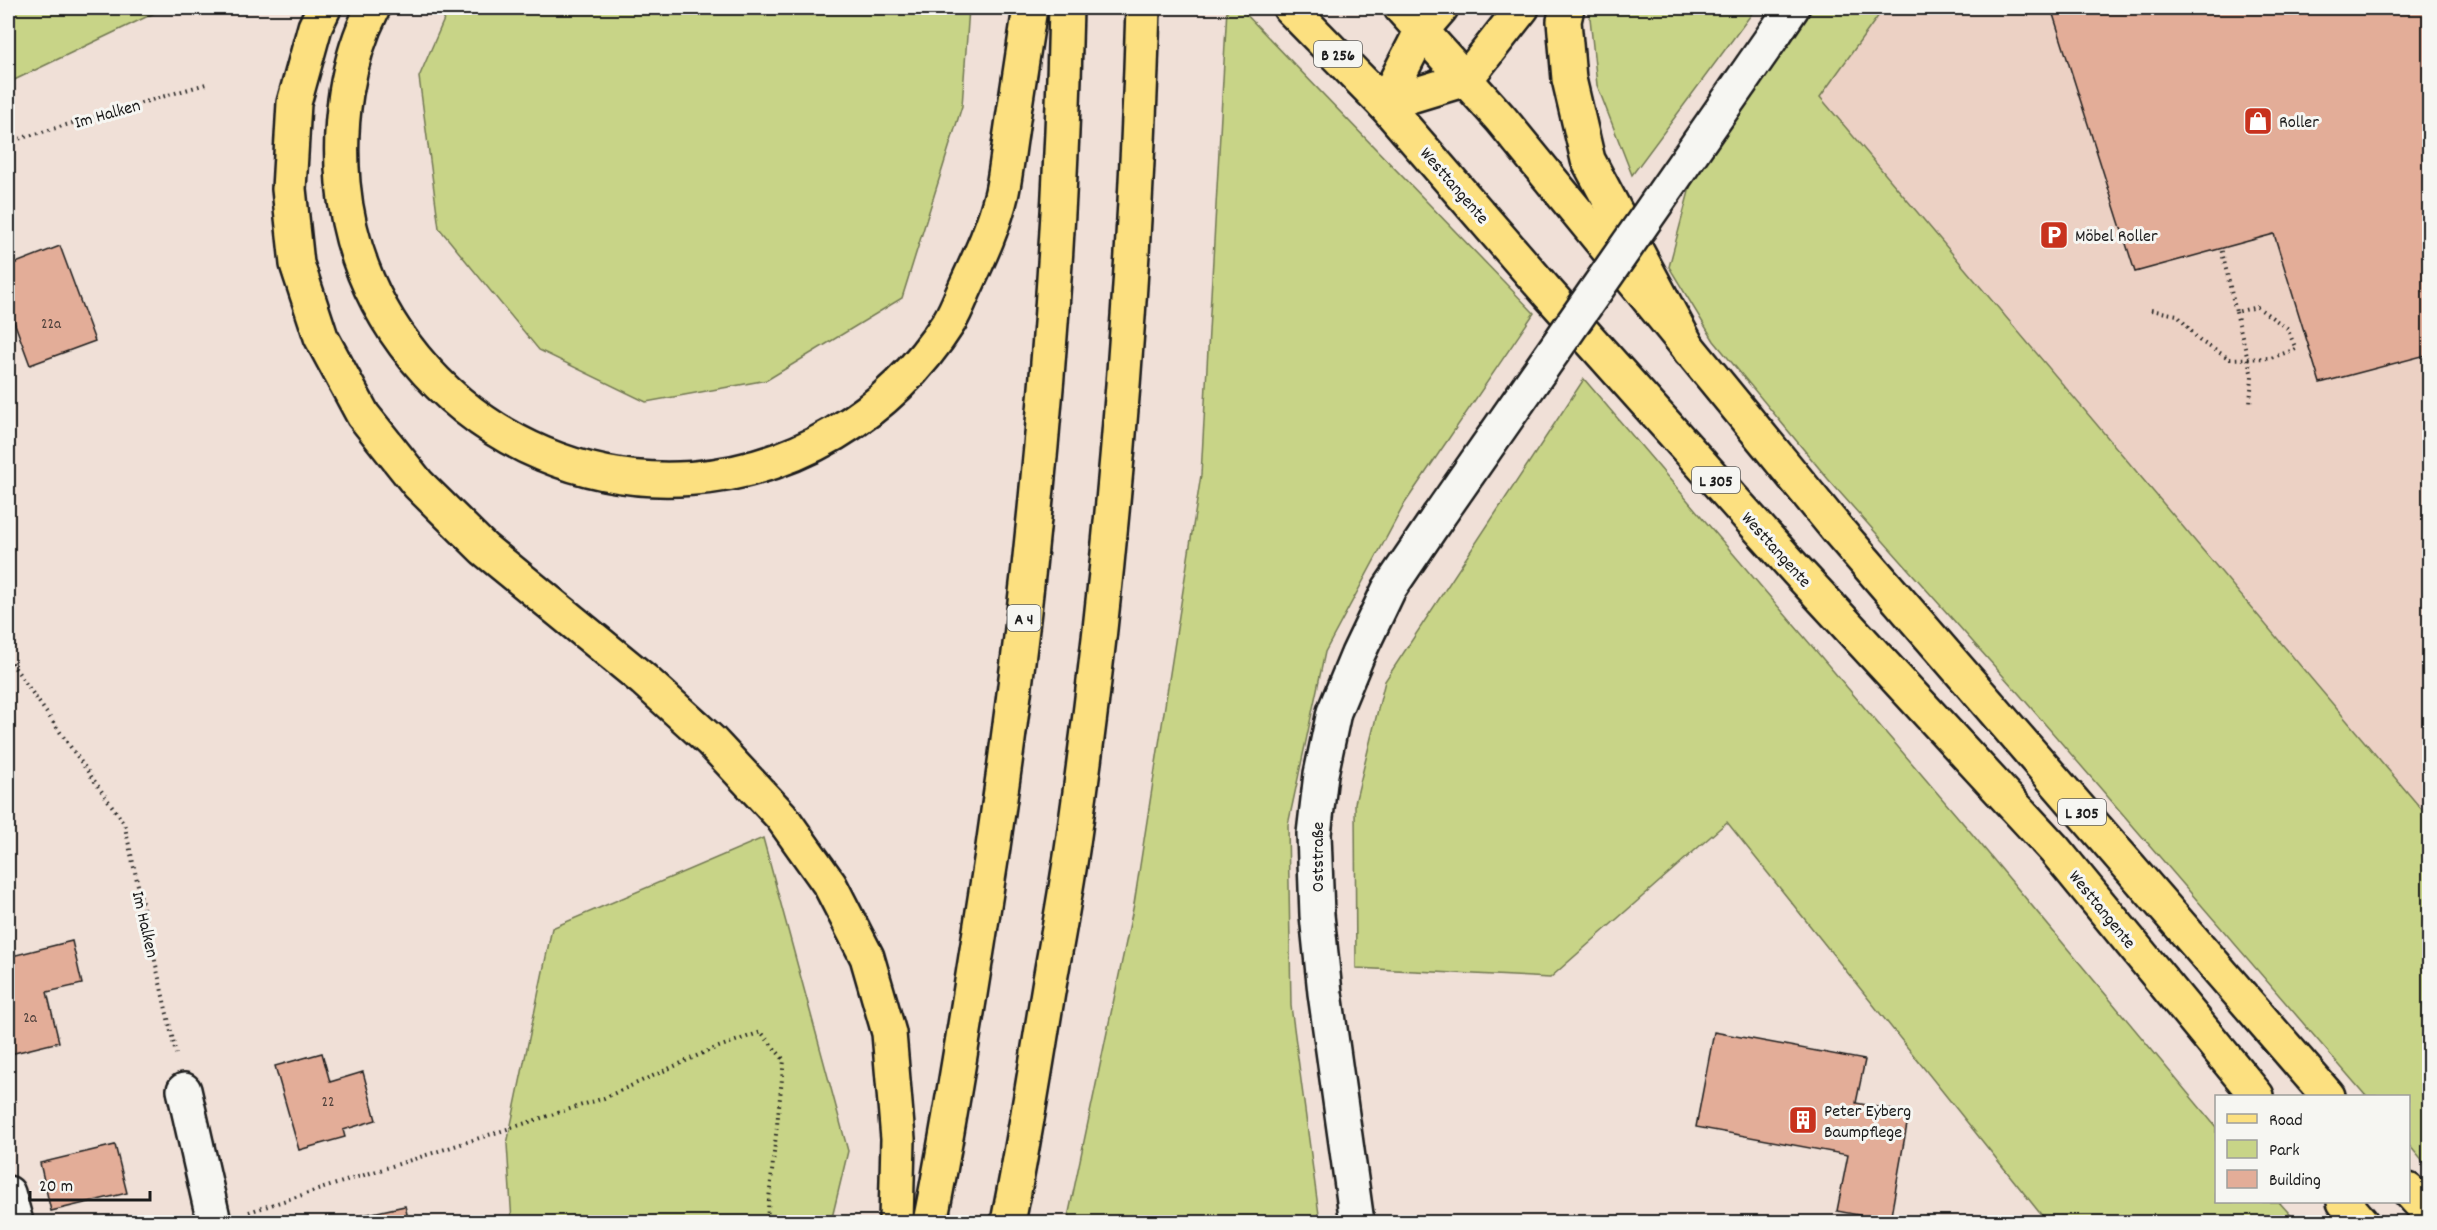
<svg xmlns="http://www.w3.org/2000/svg" width="2437" height="1230" viewBox="0 0 2437 1230" font-family="Dekko,sans-serif">
  <style>
    .built { fill: #ecd1c4 }
    .green { fill: #c8d487; stroke: #727852; stroke-width: 1.5 }
    .building { fill: #e3ad98; stroke: #1c1c1c; stroke-width: 1.5 }
    .lines { fill: none; stroke-linecap: round; stroke-linejoin: round }
    .minor-casing { stroke: #1c1c1c; stroke-width: 38 }
    .major-casing { stroke: #1c1c1c; stroke-width: 38 }
    .highway-casing { stroke: #1c1c1c; stroke-width: 38 }
    .path { stroke: #1c1c1c; stroke-width: 4; stroke-dasharray: 1.5 4.5; stroke-linecap: butt }
    .minor { stroke: #f6f6f2; stroke-width: 33 }
    .major { stroke: #fce080; stroke-width: 33 }
    .highway { stroke: #fce080; stroke-width: 33 }
    .minor-bridge-casing { stroke: #1c1c1c; stroke-width: 38; stroke-linecap: butt }
    .minor-bridge { stroke: #f6f6f2; stroke-width: 33 }
    .labels { text-anchor: middle; stroke-width: 6; stroke-linejoin: round; paint-order: stroke }
    .number-label { font-size: 15px; fill: #4e403b }
    .shield { fill: #f6f6f2; stroke: #5d5d5c; stroke-width: 1.5 }
    .shield-label { font-size: 16px; font-weight: bold; fill: #1c1c1c }
    .street-label { font-size: 18px; fill: #1c1c1c; stroke: #f6f6f2 }
    .poi-label { font-size: 18px; fill: #1c1c1c; stroke: #f6f6f2; text-anchor: start }
  </style>
  <rect width="100%" height="100%" fill="#f0e0d7"/>
  <filter id="ink" filterUnits="userSpaceOnUse"><feTurbulence type="fractalNoise" baseFrequency=".0167" numOctaves="2"/><feDisplacementMap in="SourceGraphic" scale="12" xChannelSelector="R" yChannelSelector="G"/><feConvolveMatrix kernelMatrix="1 2 1 2 8 2 1 2 1" color-interpolation-filters="sRGB"/></filter>
  <g filter="url(#ink)">
    <!-- built -->
    <polygon class="built" points="1877,8 2429,8 2429,818 1819,97"/>
    <!-- green -->
    <g class="green">
      <polygon points="8,8 165,8 8,83"/>
      <polygon points="449,8 969,8 962,106 902,298 767,380 646,402 539,350 439,228 419,77"/>
      <polygon points="1227,8 1240,8 1534,313 1405,503 1325,652 1288,825 1291,1006 1320,1222 1067,1222 1134,904 1201,475"/>
      <polygon points="1589,8 1756,8 1632,175 1597,85"/>
      <polygon points="1814,8 1884,8 1820,97 2429,818 2429,1169 2409,1145 2408,1096 2366,1096 2020,695 1828,479 1714,341 1669,267 1693,176"/>
      <polygon points="1584,379 1968,829 2216,1127 2216,1202 2279,1202 2297,1222 2047,1222 1727,822 1550,978 1356,968 1355,803 1385,681"/>
      <polygon points="763,838 848,1151 831,1222 512,1222 507,1144 552,928"/>
    </g>
    <!-- building -->
    <g class="building">
      <polygon points="2051,8 2430,8 2430,354 2320,383 2274,234 2135,272"/>
      <polygon points="60,246 95,341 30,365 8,305 8,266"/>
      <polygon points="72,941 82,984 47,992 59,1042 10,1054 8,1042 8,957"/>
      <polygon points="1714,1032 1865,1060 1856,1103 1909,1113 1890,1221 1837,1211 1848,1155 1696,1127"/>
      <polygon points="322,1053 330,1082 363,1072 376,1120 343,1130 345,1137 299,1150 275,1066"/>
      <polygon points="115,1145 127,1193 51,1211 40,1163"/>
      <polygon points="405,1206 409,1222 331,1222"/>
    </g>
    <g class="lines">
      <!-- minor casing -->
      <g class="minor-casing">
        <g id="minor">
          <polyline points="1775,33 1792,8"/>
          <polyline points="184,1090 214,1222"/>
          <polyline points="8,1193 16,1222"/>
          <polyline points="1357,1222 1325,993 1317,915 1314,834 1321,774 1334,712 1358,654 1389,589 1438,517"/>
        </g>
      </g>
      <!-- major casing -->
      <g class="major-casing">
        <g id="major">
          <polyline points="1290,8 1384,104 1548,293 1797,571 2055,850 2257,1096"/>
          <polyline points="1401,8 1501,119 1836,528 2328,1096"/>
          <polyline points="2408,1190 2430,1214"/>
          <polyline points="2344,1202 2361,1222"/>
        </g>
      </g>
      <!-- highway casing -->
      <g class="highway-casing">
        <g id="highway">
          <polyline points="324,8 315,27 294,103 289,189 297,264 321,337 363,415 418,484 484,549 644,680 711,741 781,816 830,885 867,957 889,1033 898,1139 896,1222"/>
          <path d="M373 8C346 61 338 124 343 183 349 248 374 308 415 358 561 535 827 514 949 322 956 311 961 297 966 286 980 256 995 224 1002 192 1006 173 1008 152 1011 133 1017 91 1024 49 1030 8"/>
          <polyline points="1567,8 1564,21 1569,79 1588,160 1690,351"/>
          <polyline points="1384,104 1466,79 1522,8"/>
          <polyline points="1384,104 1422,30 1441,8"/>
          <path d="M930 1222C949 1130 963 1037 978 944 1028 634 1059 321 1066 8"/>
          <path d="M1008 1222C1024 1144 1036 1065 1049 986 1058 934 1068 881 1075 829 1113 557 1135 282 1143 8"/>
        </g>
      </g>
      <!-- path -->
      <g class="path">
        <polyline points="8,142 206,84"/>
        <polyline points="2151,310 2177,315 2200,341 2230,359 2271,358 2296,349 2287,328 2257,307 2236,312 2221,248"/>
        <polyline points="2236,312 2252,376 2250,404"/>
        <polyline points="8,658 124,823 176,1054"/>
        <polyline points="249,1212 604,1098 710,1050 761,1032 784,1060 767,1218 768,1222"/>
      </g>
      <!-- minor -->
      <use href="#minor" class="minor"/>
      <!-- major -->
      <use href="#major" class="major"/>
      <!-- highway -->
      <use href="#highway" class="highway"/>
      <!-- minor-bridge casing -->
      <g class="minor-bridge-casing">
        <polyline id="minor-bridge" points="1438,517 1775,33"/>
      </g>
      <!-- minor-bridge -->
      <use href="#minor-bridge" class="minor-bridge"/>
    </g>
  </g>
  <!-- icons -->
  <defs>
    <g id="shop-square" transform="scale(1.5)"><rect x="-9" y="-9" width="18" height="18" rx="4" fill="#c8321e" stroke="#f6f6f2"/><path d="M-5-2.5h2.3a2.7 3.5 0 0 1 5.4 0H5L5.5 6h-11ZM-1.5-2.5h3a1.5 2.3 0 0 0-3 0Z" fill="#fff"/></g>
    <g id="parking-square" transform="scale(1.5)"><rect x="-9" y="-9" width="18" height="18" rx="4" fill="#c8321e" stroke="#f6f6f2"/><path d="M-3.5-5.5H1a3.5 3.5 0 0 1 0 7H-1V5.5H-3.5ZM-1-3.4V-.6H.8a1.4 1.4 0 0 0 0-2.8Z" fill="#fff"/></g>
    <g id="building-square" transform="scale(1.5)"><rect x="-9" y="-9" width="18" height="18" rx="4" fill="#c8321e" stroke="#f6f6f2"/><path d="M-4-6H4V6H1V3H-1V6H-4ZM-2.5-4.3h1.7v1.8h-1.7ZM.8-4.3h1.7v1.8H.8ZM-2.5-1h1.7V.8h-1.7ZM.8-1h1.7V.8H.8Z" fill="#fff"/></g>
  </defs>
  <g fill-rule="evenodd">
    <use href="#shop-square" x="2258" y="121"/>
    <use href="#parking-square" x="2054" y="235"/>
    <use href="#building-square" x="1803" y="1120"/>
  </g>
  <g class="labels">
    <!-- number labels -->
    <g class="number-label">
      <text x="51" y="328">22a</text>
      <text x="30" y="1022">2a</text>
      <text x="328" y="1106">22</text>
    </g>
    <!-- shield labels -->
    <g class="shield">
      <rect x="1314" y="41" width="48" height="26" rx="4.5"/>
      <rect x="1692" y="467" width="48" height="26" rx="4.5"/>
      <rect x="1007.5" y="605" width="33" height="26" rx="4.5"/>
      <rect x="2058" y="799" width="48" height="26" rx="4.5"/>
    </g>
    <g class="shield-label">
      <text x="1338" y="60">B 256</text>
      <text x="1716" y="486">L 305</text>
      <text x="1024" y="624">A 4</text>
      <text x="2082" y="818">L 305</text>
    </g>
    <!-- street labels -->
    <g class="street-label">
      <text transform="translate(107 113) rotate(-16)" y="6">Im Halken</text>
      <text transform="translate(1455 185) rotate(49)" y="6">Westtangente</text>
      <text transform="translate(1777 549) rotate(48)" y="6">Westtangente</text>
      <text transform="translate(1317 857) rotate(-90)" y="6">Oststraße</text>
      <text transform="translate(2103 909) rotate(51)" y="6">Westtangente</text>
      <text transform="translate(146 924) rotate(77)" y="6">Im Halken</text>
    </g>
    <!-- poi labels -->
    <g class="poi-label">
      <text x="2279" y="127">Roller</text>
      <text x="2075" y="241">Möbel Roller</text>
      <text x="1824" y="1116">Peter Eyberg<tspan x="1824" dy="21">Baumpflege</tspan></text>
    </g>
  </g>
  <!-- margin -->
  <rect width="2437" height="1230" fill="none" stroke="#f6f6f2" stroke-width="30"/>
  <rect x="15" y="15" width="2407" height="1200" fill="none" stroke="#1c1c1c" stroke-width="2" filter="url(#ink)"/>
  <!-- legend -->
  <rect x="2215" y="1095" width="195" height="108" fill="#f6f6f2" stroke="#9f9f9c" stroke-width="1.5"/>
  <rect x="2227" y="1114" width="30" height="9" fill="#fce080" stroke="#9f9f9c" stroke-width="1.5"/>
  <text x="2269" y="1125" font-size="18" fill="#1c1c1c">Road</text>
  <rect x="2227" y="1140" width="30" height="18" fill="#c8d487" stroke="#9f9f9c" stroke-width="1.5"/>
  <text x="2269" y="1155" font-size="18" fill="#1c1c1c">Park</text>
  <rect x="2227" y="1170" width="30" height="18" fill="#e3ad98" stroke="#9f9f9c" stroke-width="1.5"/>
  <text x="2269" y="1185" font-size="18" fill="#1c1c1c">Building</text>
  <!-- scale -->
  <path d="M30 1191v9h120v-9" fill="none" stroke="#1c1c1c" stroke-width="3"/>
  <text x="39" y="1191" font-size="18" fill="#1c1c1c" stroke="#f6f6f2" stroke-width="4.5" paint-order="stroke">20 m</text>
</svg>
